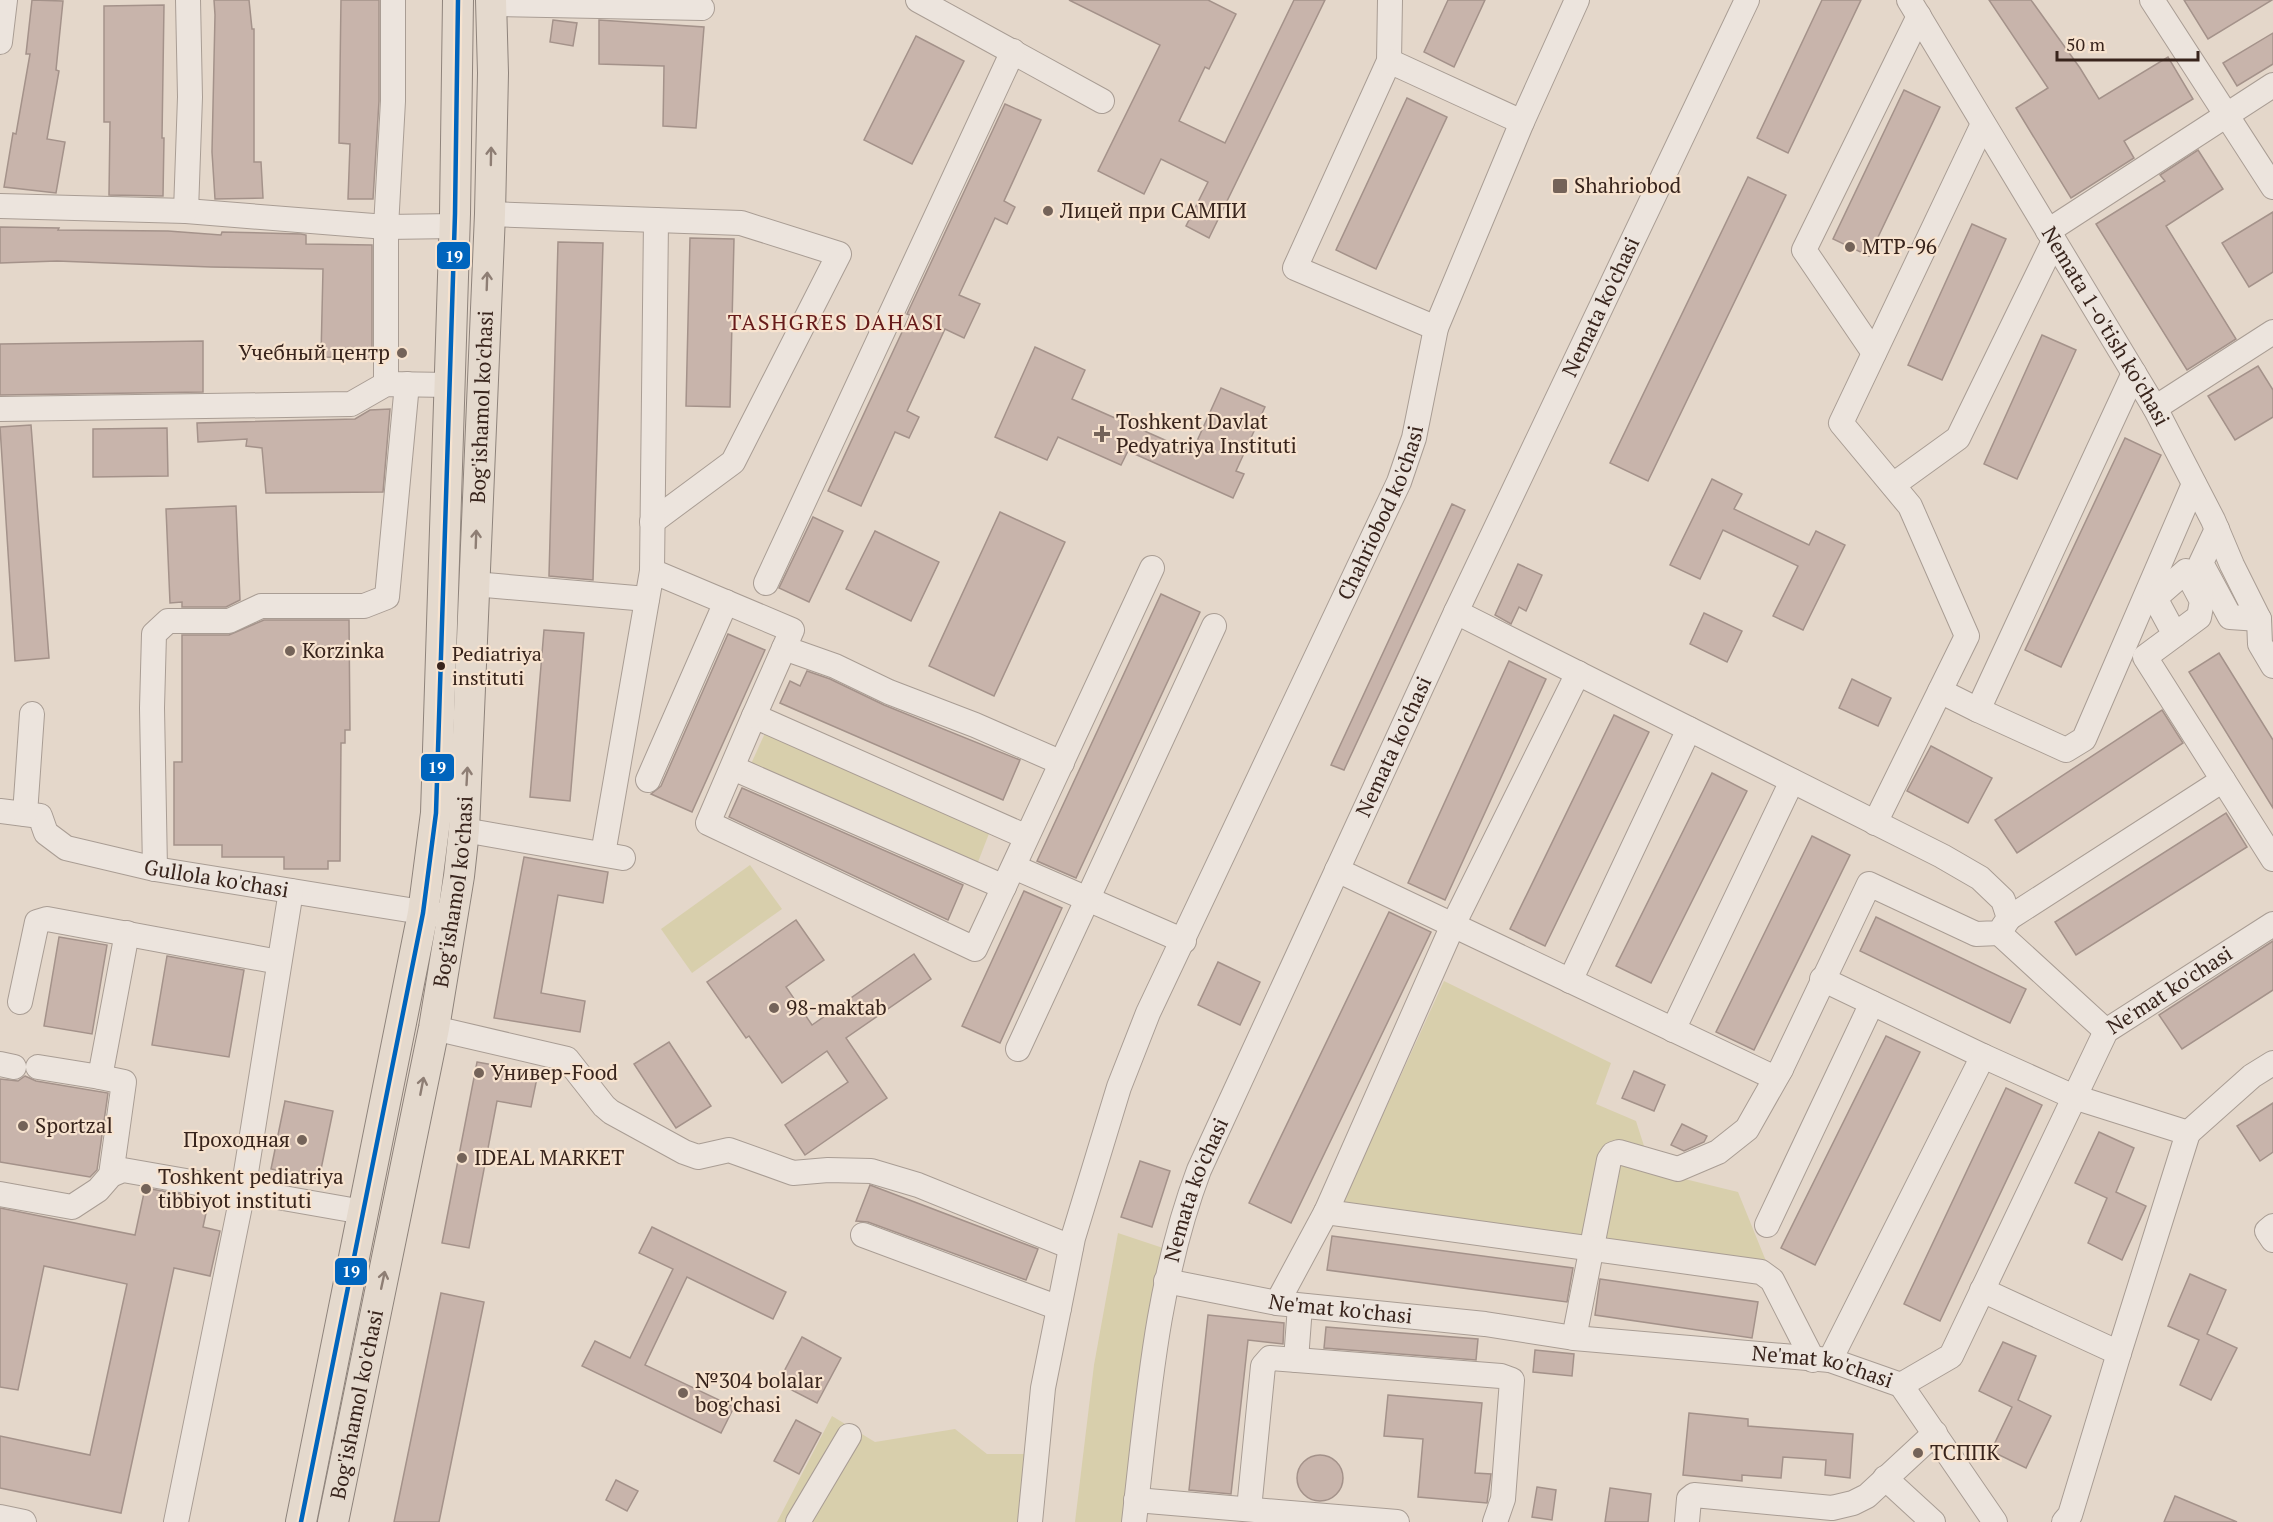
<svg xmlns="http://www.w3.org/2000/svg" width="2273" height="1522" viewBox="0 0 2273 1522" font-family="'PT Serif',serif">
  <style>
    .green { fill: #d8cfac }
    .building { fill: #c8b4ab; stroke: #a4928a; stroke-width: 1.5 }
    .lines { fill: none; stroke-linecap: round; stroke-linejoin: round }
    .minor-casing { stroke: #a99d94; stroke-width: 26 }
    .major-casing { stroke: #8e837b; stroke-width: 32 }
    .minor { stroke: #ece4dd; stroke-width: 24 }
    .major { stroke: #e4d9cd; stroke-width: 30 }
    .bus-1-casing { stroke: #f7e3cf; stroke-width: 9 }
    .bus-1 { stroke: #0065bd; stroke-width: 4.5 }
    .oneway { stroke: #8e7e74 }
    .poi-dot { fill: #746359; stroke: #f7e3cf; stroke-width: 2 }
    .bus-dot { fill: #38241c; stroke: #f7e3cf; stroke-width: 2 }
    .labels { text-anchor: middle; stroke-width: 4.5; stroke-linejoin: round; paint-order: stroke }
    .bus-label { font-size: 20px; fill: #38241c; stroke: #f7e3cf; text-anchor: start }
    .poi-label { font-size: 21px; fill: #38241c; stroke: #f7e3cf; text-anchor: start }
    .street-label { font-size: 21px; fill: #38241c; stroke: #f7e3cf }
    .neighbourhood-label { font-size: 22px; letter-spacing: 1.5px; fill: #661a1a; stroke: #f7e3cf }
    .line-badge { stroke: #f7e3cf; stroke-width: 2 }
    .badge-label { font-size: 16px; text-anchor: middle; font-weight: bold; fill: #fff }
  </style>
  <rect width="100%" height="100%" fill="#e4d7ca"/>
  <!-- green -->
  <g class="green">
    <polygon points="765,733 990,831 978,862 751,764"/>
    <polygon points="750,865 782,909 692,973 661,929"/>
    <polygon points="1444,981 1611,1063 1596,1104 1636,1121 1652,1171 1738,1192 1768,1266 1343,1202"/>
    <path d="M1118 1233 1163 1248C1142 1339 1133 1430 1123 1522H1075L1094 1365Z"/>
    <polygon points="832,1416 875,1442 955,1429 987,1454 1031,1454 1018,1522 777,1522"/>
  </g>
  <!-- building -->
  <g class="building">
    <polygon points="32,0 63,1 56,70 59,71 47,139 65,142 56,193 4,187 13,133 16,134 30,54 26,54"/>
    <polygon points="214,0 249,0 252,29 254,29 254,162 261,162 263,198 215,199 212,152 215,15"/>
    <polygon points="341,0 379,0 379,101 373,199 348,199 350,144 339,143"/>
    <polygon points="1069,0 1208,0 1236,14 1209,69 1205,67 1179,121 1225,143 1294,0 1325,0 1209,238 1186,226 1208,182 1161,159 1144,194 1098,171 1160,45"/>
    <polygon points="1448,0 1485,0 1454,67 1424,52"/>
    <polygon points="1822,0 1861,0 1788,153 1757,138"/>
    <polygon points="1989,0 2031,0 2080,68 2099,99 2168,57 2193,99 2124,141 2134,158 2071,198 2016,108 2048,88"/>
    <polygon points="2184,0 2272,0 2208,39"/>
    <polygon points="164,5 162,138 164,138 163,196 109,195 110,122 104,122 104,6"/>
    <polygon points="553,20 577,23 573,46 550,42"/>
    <polygon points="599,20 704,27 696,128 663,126 664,66 599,64"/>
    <polygon points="2273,33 2273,64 2237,86 2223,63"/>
    <polygon points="916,36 964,61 912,164 864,140"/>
    <polygon points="1904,90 1940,107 1869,256 1833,239"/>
    <polygon points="1407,98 1447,117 1376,269 1336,250"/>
    <polygon points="1005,104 1041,120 1004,201 1015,207 1007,224 995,218 959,295 980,304 964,338 945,329 907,411 919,417 909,438 895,432 861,506 828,491 910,315 907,314"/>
    <polygon points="2198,150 2223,189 2166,226 2236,339 2187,370 2096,224 2165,181 2160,175"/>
    <polygon points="1748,177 1786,195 1648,481 1610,463"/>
    <polygon points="2273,212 2273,272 2249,287 2222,243"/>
    <polygon points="1972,224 2006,239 1942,380 1908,365"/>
    <polygon points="0,227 59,228 58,230 168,231 221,235 222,232 301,234 306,235 306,244 372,245 372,358 321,357 323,269 211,267 57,261 0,263"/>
    <polygon points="690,238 734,239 730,407 686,406"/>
    <polygon points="558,242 603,243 593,580 549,576"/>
    <polygon points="2042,335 2076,350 2017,479 1984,464"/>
    <polygon points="203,341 203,392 0,395 0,344"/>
    <polygon points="1035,347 1085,370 1072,399 1192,452 1221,388 1265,407 1236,471 1244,474 1233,498 1128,451 1121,465 1058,437 1047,460 995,437"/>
    <polygon points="2258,366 2273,390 2273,417 2235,440 2208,396"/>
    <polygon points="390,409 383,492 266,493 262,448 246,446 247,439 198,442 197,423 355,419 370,410"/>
    <polygon points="31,425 49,658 15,661 0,427"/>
    <polygon points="167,428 168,476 93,477 93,429"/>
    <polygon points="2125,438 2161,455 2061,667 2025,650"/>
    <polygon points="1712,479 1742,494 1734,509 1809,545 1816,531 1845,545 1803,630 1773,616 1798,566 1723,530 1700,579 1670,565"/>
    <polygon points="1452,504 1465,510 1344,770 1331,765"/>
    <polygon points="236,506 240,600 226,607 182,607 182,602 170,603 166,509"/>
    <polygon points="1000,512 1065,542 994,696 929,666"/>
    <polygon points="813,517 843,531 809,602 779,588"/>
    <polygon points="875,531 939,562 911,621 846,589"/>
    <polygon points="1518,564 1542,575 1526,611 1519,607 1511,624 1495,615"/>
    <polygon points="1161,594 1200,612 1076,878 1037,861"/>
    <polygon points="1704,613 1742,631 1727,662 1690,644"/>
    <polygon points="264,620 349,620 350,730 345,730 345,743 341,743 340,861 328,861 328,869 284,869 284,857 222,857 222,845 174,845 174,762 182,762 182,635 229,635"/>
    <polygon points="544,630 584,633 570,801 530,797"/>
    <polygon points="728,634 765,650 692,812 651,794 661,786"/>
    <polygon points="2219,653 2273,740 2273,808 2189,672"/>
    <polygon points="1509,661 1546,679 1445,900 1408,883"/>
    <polygon points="807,671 830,679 884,705 1020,760 1003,800 780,703 790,681 800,686"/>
    <polygon points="1852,679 1891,698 1878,726 1839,708"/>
    <polygon points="2162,710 2183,743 2017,853 1995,820"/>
    <polygon points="1614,715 1649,732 1545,946 1510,929"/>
    <polygon points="1931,746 1992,778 1968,823 1907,791"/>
    <polygon points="1712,773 1747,791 1651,983 1616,966"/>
    <polygon points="742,788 963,885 948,920 729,817"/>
    <polygon points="2226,813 2247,847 2076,955 2055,922"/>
    <polygon points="1812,836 1850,855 1754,1050 1716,1032"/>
    <polygon points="524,857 608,872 603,903 558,895 541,993 585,1001 580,1032 494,1018"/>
    <polygon points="1024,891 1062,908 1000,1043 962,1026"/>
    <polygon points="1389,912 1431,932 1291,1223 1249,1203"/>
    <polygon points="1876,917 2026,989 2010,1023 1860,951"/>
    <polygon points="796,920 824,960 786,987 812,1025 914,954 931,979 846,1038 887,1098 805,1155 785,1125 848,1082 827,1051 782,1083 749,1036 746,1038 707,982"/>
    <polygon points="59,937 107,945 92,1034 44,1026"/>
    <polygon points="2273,941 2273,990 2182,1049 2159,1015"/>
    <polygon points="167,956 244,970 229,1057 152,1045"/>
    <polygon points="1218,962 1260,982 1240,1025 1198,1005"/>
    <polygon points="1886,1036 1920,1052 1815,1265 1781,1248"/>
    <polygon points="669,1042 711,1106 676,1128 634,1064"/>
    <polygon points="477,1062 538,1073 531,1107 497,1101 469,1248 442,1243"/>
    <polygon points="1634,1071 1665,1085 1654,1111 1622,1098"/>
    <polygon points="25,1076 36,1081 108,1093 97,1170 90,1177 0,1162 0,1079 18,1081"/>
    <polygon points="2006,1088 2042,1105 1940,1321 1904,1304"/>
    <polygon points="285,1101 333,1111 319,1179 271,1169"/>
    <polygon points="2273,1103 2273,1152 2260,1161 2237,1126"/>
    <polygon points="1682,1124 1707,1136 1704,1142 1684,1151 1671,1145"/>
    <polygon points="2099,1132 2134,1148 2116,1192 2146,1206 2122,1260 2088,1243 2107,1198 2075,1183"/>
    <polygon points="1140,1161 1170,1171 1152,1227 1121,1217"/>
    <polygon points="870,1185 1038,1249 1026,1280 868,1222 856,1221"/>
    <polygon points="145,1188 209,1199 203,1227 220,1231 210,1276 174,1268 121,1513 0,1488 0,1436 90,1455 127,1284 44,1266 18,1390 0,1387 0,1208 135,1235"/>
    <polygon points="652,1227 786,1292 773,1319 687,1277 645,1365 734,1407 721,1433 582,1366 595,1341 630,1358 673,1269 639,1253"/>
    <polygon points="1332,1236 1573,1268 1567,1302 1327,1270"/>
    <polygon points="2190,1274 2226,1290 2207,1334 2237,1348 2211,1400 2180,1385 2199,1340 2168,1326"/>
    <polygon points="1600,1279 1758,1302 1752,1338 1595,1315"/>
    <polygon points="441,1293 484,1302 439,1522 394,1522"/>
    <polygon points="1208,1315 1284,1323 1283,1344 1248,1340 1231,1494 1189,1490"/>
    <polygon points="1326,1327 1478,1339 1476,1360 1324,1348"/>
    <polygon points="802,1337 841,1358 817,1403 778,1383"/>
    <polygon points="2003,1342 2036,1356 2018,1400 2051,1416 2026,1468 1991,1451 2012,1407 1979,1391"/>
    <polygon points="1535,1350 1574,1354 1572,1376 1533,1372"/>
    <polygon points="1388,1395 1482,1403 1475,1473 1491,1474 1487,1503 1418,1497 1423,1439 1384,1436"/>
    <polygon points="1689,1413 1748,1419 1748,1426 1853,1434 1850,1478 1825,1475 1826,1460 1783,1457 1781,1478 1742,1475 1742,1481 1683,1475"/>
    <polygon points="796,1420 821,1433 799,1474 774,1461"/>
    <circle cx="1320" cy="1478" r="23"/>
    <polygon points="616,1480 638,1491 627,1511 606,1500"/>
    <polygon points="1537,1487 1556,1490 1552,1520 1532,1517"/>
    <polygon points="1610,1488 1651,1494 1648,1522 1605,1522"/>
    <polygon points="2175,1496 2237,1522 2164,1522"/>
  </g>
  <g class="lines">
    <!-- minor casing -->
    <g class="minor-casing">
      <g id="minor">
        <polyline points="918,0 1102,101"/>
        <polyline points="1390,0 1389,61 1295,268 1436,328"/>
        <path id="s1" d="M1909 0 2155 408 2213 520 2232 565 2259 619 2260 644 2273 666"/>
        <polyline points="2152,0 2273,187"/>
        <polyline points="491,4 702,8"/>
        <polyline points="0,42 5,0"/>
        <polyline points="1389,61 1522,122"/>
        <polyline points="0,206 186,211 386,227 455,226"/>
        <polyline points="186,211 190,97 188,0"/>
        <polyline points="490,214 741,223 839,254 733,462 652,522"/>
        <polyline points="2048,231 2273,85"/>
        <polyline points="1874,353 1804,250 1919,16"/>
        <polyline points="386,384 386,227 393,101 393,0"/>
        <polyline points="2155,408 2273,332"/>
        <polyline points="0,409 351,404 386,384 449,385"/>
        <polyline points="1893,485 1958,438 2054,241"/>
        <polyline points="2217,529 2201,563 2230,617 2259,619"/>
        <polyline points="652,571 656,220"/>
        <polyline points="766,583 1013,51"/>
        <polyline points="474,584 647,599"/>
        <polyline points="1456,612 1942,856 1980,878 2003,900 2009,918 1999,933 1976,934 1869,884 1781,1069 1747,1129 1718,1152 1678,1169 1619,1152 1613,1154 1609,1160 1574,1338"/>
        <polyline points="784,648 835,666 889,692 975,725 1062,763"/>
        <polyline points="1940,691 1978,710 2134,373"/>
        <polyline points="1978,710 2066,750 2084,739 2194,484"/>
        <polyline points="733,768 1004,887"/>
        <polyline points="648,780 726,602"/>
        <polyline points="2223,780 2273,859"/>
        <path id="s2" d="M0 811 40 816 46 833 66 848 155 869 440 915"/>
        <polyline points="25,814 32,714"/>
        <polyline points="1875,823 1967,636 1910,506 1841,423 1983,124"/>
        <polyline points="464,830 623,858"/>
        <path d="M1027 837 754 716 708 823 975 949C1034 822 1093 695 1152 568"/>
        <polyline points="603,854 652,571 792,630 754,716"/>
        <polyline points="1014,867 1184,941"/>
        <polyline points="155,869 152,708 154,634 168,621 229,621 261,606 364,606 387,597 407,384"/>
        <polyline points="1337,870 1775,1078 1781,1069"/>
        <polyline points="2009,918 2223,780 2145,657 2199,617 2202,601 2186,571 2155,598 2175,635"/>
        <polyline points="1999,933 2106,1031"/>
        <polyline points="1822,979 1983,1056 1830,1360"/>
        <polyline points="1570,981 1689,729"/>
        <polyline points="20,1002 37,922 47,919 279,962"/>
        <polyline points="434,1028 567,1059 604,1106 611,1112 684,1152 698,1157 729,1150 793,1173 828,1170 871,1171 918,1185 1071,1247"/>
        <polyline points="1673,1030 1792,781"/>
        <polyline points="1018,1049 1214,626"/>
        <polyline points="0,1064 14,1067"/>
        <polyline points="38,1067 100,1077 127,933"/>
        <polyline points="100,1077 124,1082 111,1175"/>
        <polyline points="2188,1133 2252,1076 2273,1063"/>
        <polyline points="0,1194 72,1207 98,1190 111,1175 123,1170 243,1191 291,891"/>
        <polyline points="1326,1212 1761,1272 1772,1280 1813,1360"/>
        <polyline points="1767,1225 1872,1003"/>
        <polyline points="2273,1226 2267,1231 2273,1240"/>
        <polyline points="863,1235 1059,1308"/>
        <path id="s3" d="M1166 1281 1277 1303 1485 1324 1574 1338 1830 1360 1901 1385 1951 1356 2106 1031 2273 924"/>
        <polyline points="1982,1290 2119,1353 2188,1133 2074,1097 1983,1056"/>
        <polyline points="1277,1303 1326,1212 1453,925 1578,673"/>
        <polyline points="1296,1360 1300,1306"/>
        <polyline points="1901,1385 1995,1522"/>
        <polyline points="1885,1478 1933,1522"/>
        <polyline points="1136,1500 1397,1522"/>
        <polyline points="1249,1509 1263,1366 1270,1358 1501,1376 1512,1380 1503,1499 1495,1522"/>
        <polyline points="0,1517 24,1522"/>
        <polyline points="176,1522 243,1191 363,1212"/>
        <polyline points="798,1522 849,1436"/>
        <path id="s4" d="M1030 1522 1043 1388 1073 1238 1119 1087 1148 1013 1399 482 1414 438 1436 328 1522 122 1577 0"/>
        <path id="s5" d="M1134 1522C1148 1402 1156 1284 1199 1170L1456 612 1747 0"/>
        <polyline points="1687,1522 1689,1499 1694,1495 1832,1508 1853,1503 1867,1496 1935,1433"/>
        <polyline points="2064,1522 2070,1515 2119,1353"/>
      </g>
    </g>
    <!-- major casing -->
    <g class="major-casing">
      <g id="major">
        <polyline points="301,1522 423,913 436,813 455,214 458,0"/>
        <path id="s6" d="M333 1522 434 1028 459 876 464 830 490 214 493 73 491 0"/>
      </g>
    </g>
    <!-- minor -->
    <use href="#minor" class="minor"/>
    <!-- major -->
    <use href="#major" class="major"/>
    <!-- bus-1 casing -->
    <g class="bus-1-casing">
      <polyline id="bus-1" points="301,1522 423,913 436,813 455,214 458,0"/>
    </g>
    <!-- bus-1 -->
    <use href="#bus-1" class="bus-1"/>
  </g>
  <!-- one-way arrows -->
  <defs><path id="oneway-shaft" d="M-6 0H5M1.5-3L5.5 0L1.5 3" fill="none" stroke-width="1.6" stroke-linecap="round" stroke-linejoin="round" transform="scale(1.5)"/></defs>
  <g class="oneway">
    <use href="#oneway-shaft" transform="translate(491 156) rotate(-89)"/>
    <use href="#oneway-shaft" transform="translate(487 281) rotate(-88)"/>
    <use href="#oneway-shaft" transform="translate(476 539) rotate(-88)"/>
    <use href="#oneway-shaft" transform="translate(467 776) rotate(-87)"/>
    <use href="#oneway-shaft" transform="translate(422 1086) rotate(-79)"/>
    <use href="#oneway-shaft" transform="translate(383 1280) rotate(-78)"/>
  </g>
  <!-- markers -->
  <g class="poi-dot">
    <rect x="1552" y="178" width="16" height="16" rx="3"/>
    <circle cx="1048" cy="211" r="6"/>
    <circle cx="1850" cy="247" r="6"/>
    <circle cx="402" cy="353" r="6"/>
    <path d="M1099 425h6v6h6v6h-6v6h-6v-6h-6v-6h6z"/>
    <circle cx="290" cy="651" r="6"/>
    <circle cx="774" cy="1008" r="6"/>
    <circle cx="479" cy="1073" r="6"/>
    <circle cx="23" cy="1126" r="6"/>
    <circle cx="302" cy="1140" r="6"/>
    <circle cx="462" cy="1158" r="6"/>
    <circle cx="146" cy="1189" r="6"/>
    <circle cx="683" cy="1393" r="6"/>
    <circle cx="1918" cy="1453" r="6"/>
  </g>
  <circle class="bus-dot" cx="441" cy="666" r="5"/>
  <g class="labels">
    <!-- bus labels -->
    <g class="bus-label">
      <text x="452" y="661">Pediatriya<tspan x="452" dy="24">instituti</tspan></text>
    </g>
    <!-- poi labels -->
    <g class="poi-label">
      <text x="1574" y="193">Shahriobod</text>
      <text x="1060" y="218">Лицей при САМПИ</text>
      <text x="1862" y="254">MTP-96</text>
      <text x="390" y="360" text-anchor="end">Учебный центр</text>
      <text x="1116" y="429">Toshkent Davlat<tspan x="1116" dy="24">Pedyatriya Instituti</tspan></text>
      <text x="302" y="658">Korzinka</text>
      <text x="786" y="1015">98-maktab</text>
      <text x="491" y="1080">Универ-Food</text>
      <text x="35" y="1133">Sportzal</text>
      <text x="290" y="1147" text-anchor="end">Проходная</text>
      <text x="474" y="1165">IDEAL MARKET</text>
      <text x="158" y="1184">Toshkent pediatriya<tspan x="158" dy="24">tibbiyot instituti</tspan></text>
      <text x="695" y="1388">№304 bolalar<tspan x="695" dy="24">bog'chasi</tspan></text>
      <text x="1930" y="1460">ТСППК</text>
    </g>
    <!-- street labels -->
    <g class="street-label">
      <text dy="7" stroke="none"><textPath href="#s5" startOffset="1311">Nemata ko'chasi</textPath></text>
      <text dy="7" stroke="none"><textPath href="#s1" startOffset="381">Nemata 1-o'tish ko'chasi</textPath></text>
      <text dy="7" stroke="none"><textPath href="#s6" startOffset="1128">Bog'ishamol ko'chasi</textPath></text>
      <text dy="7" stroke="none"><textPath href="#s4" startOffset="1077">Chahriobod ko'chasi</textPath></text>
      <text dy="7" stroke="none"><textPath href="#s5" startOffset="825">Nemata ko'chasi</textPath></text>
      <text dy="7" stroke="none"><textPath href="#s2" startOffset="237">Gullola ko'chasi</textPath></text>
      <text dy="7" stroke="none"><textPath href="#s6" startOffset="642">Bog'ishamol ko'chasi</textPath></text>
      <text dy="7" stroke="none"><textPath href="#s3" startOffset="1238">Ne'mat ko'chasi</textPath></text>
      <text dy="7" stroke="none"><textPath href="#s5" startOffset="339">Nemata ko'chasi</textPath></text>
      <text dy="7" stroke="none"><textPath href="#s3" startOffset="177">Ne'mat ko'chasi</textPath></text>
      <text dy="7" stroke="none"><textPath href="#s3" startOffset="663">Ne'mat ko'chasi</textPath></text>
      <text dy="7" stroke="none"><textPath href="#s6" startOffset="120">Bog'ishamol ko'chasi</textPath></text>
    </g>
    <!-- neighbourhood labels -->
    <g class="neighbourhood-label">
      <text x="836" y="330">TASHGRES DAHASI</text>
    </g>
  </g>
  <g class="line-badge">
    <rect x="436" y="241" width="35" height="29" rx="6" fill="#0065bd"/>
    <rect x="420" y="753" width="35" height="29" rx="6" fill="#0065bd"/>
    <rect x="334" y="1257" width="34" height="29" rx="6" fill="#0065bd"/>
  </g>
  <g class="badge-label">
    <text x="454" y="262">19</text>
    <text x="437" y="773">19</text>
    <text x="351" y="1277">19</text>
  </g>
  <!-- scale -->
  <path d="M2057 51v9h141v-9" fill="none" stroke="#38241c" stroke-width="3"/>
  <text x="2066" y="51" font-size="18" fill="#38241c" stroke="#f7e3cf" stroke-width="4.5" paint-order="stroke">50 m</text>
</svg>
